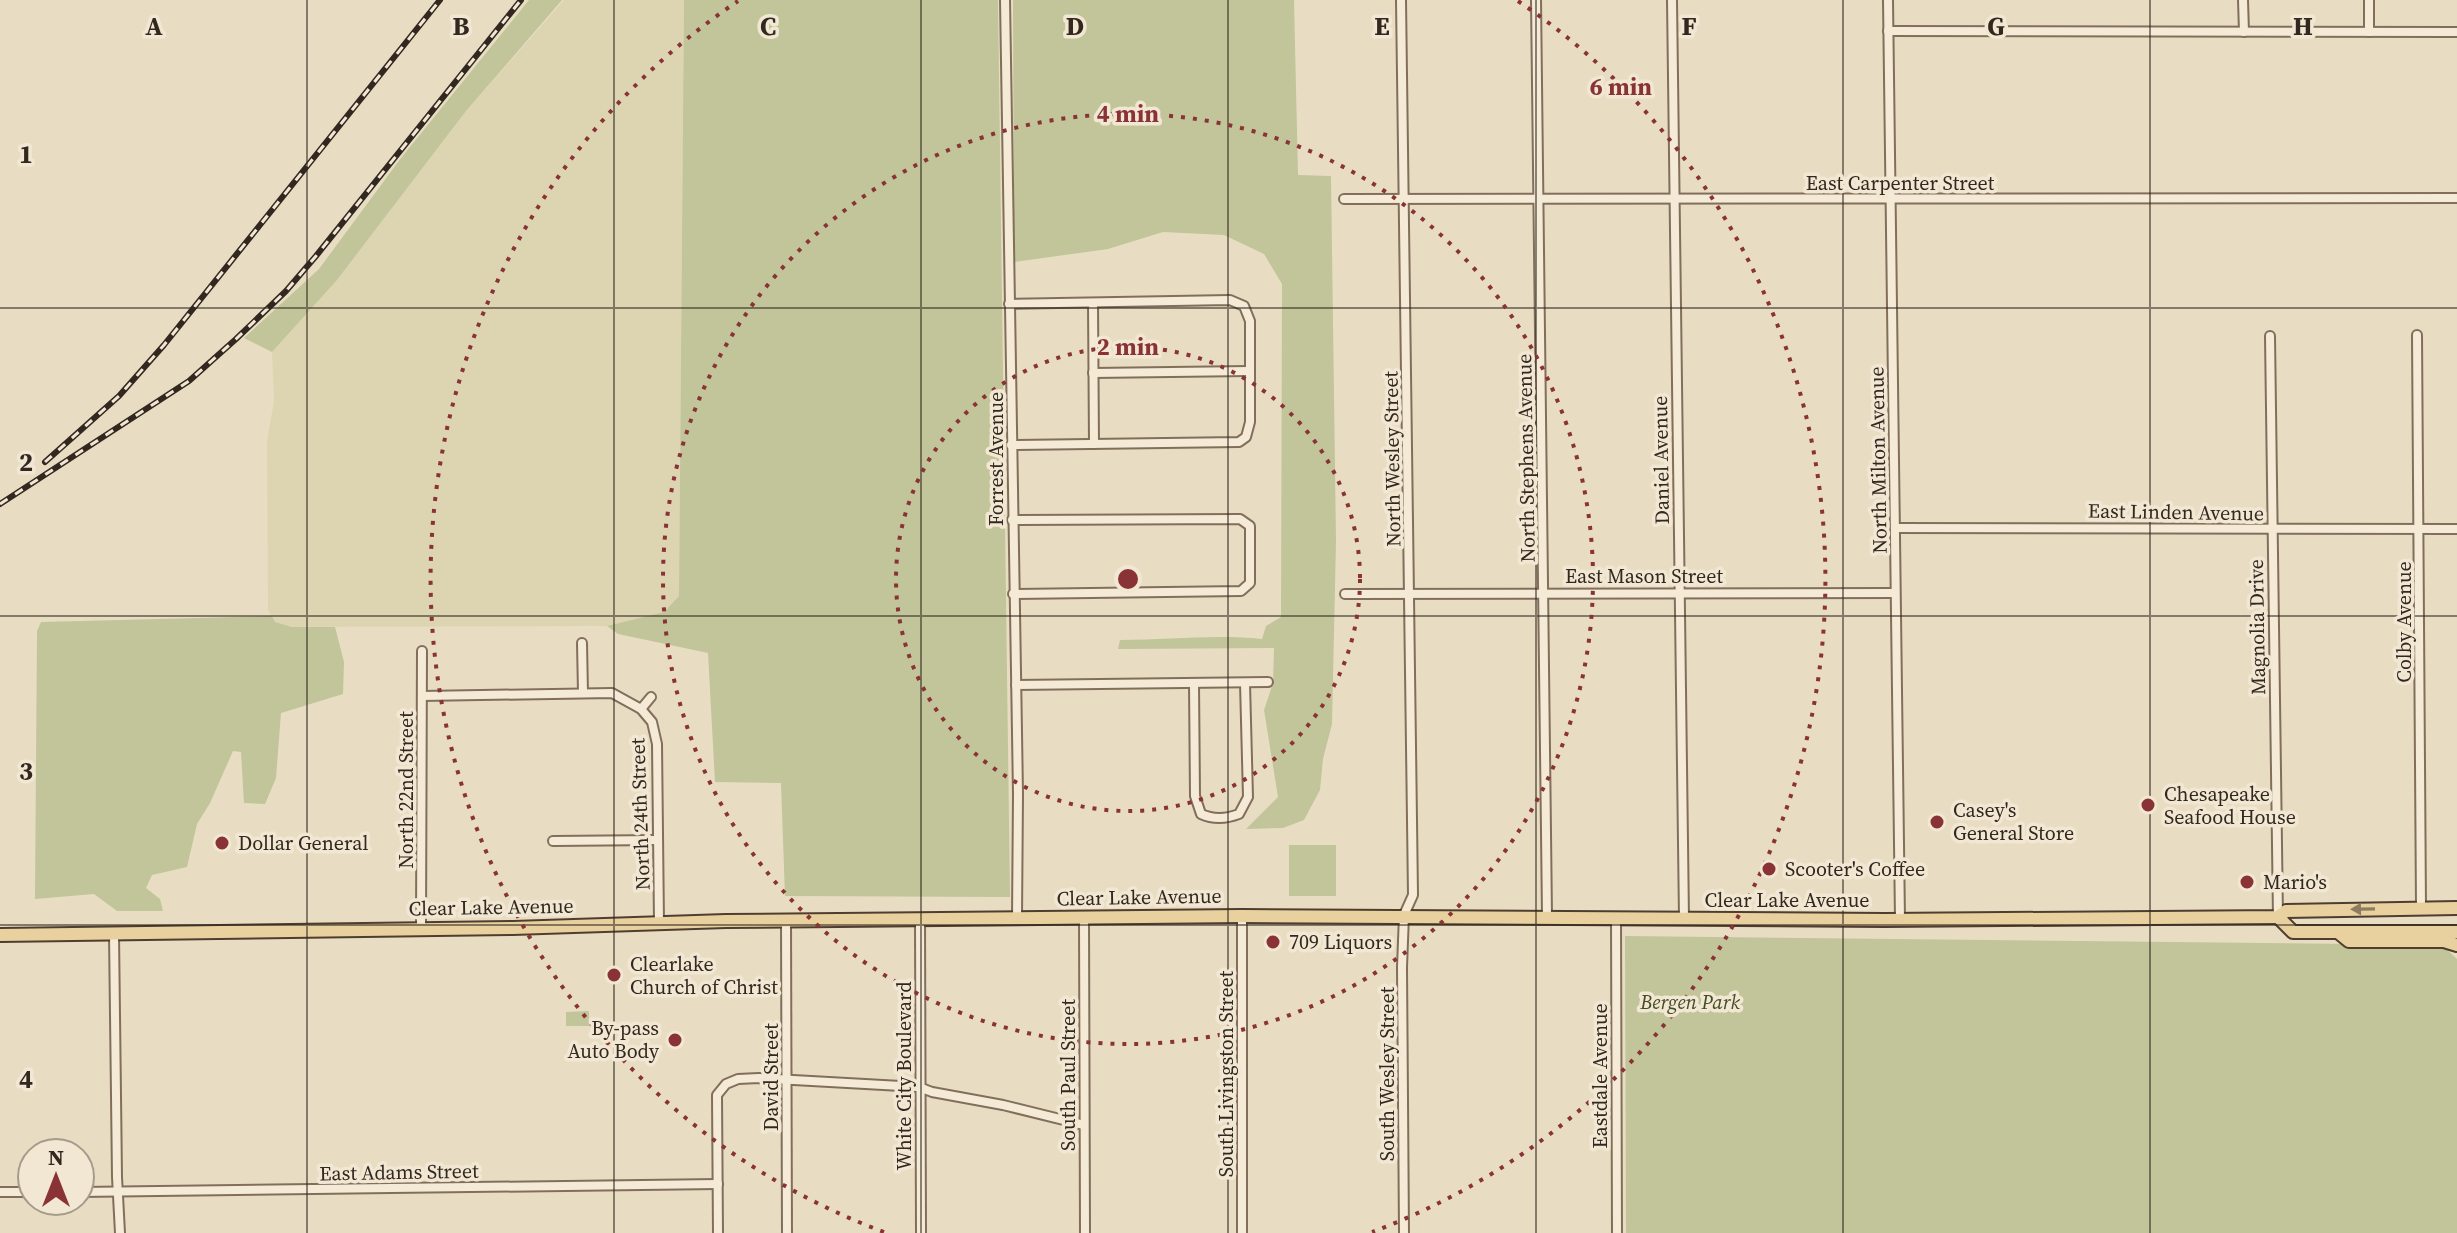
<svg xmlns="http://www.w3.org/2000/svg" width="2457" height="1233" viewBox="0 0 2457 1233" font-family="'Source Serif 4',serif">
  <style>
    .farmland { fill: #ddd5b2 }
    .green { fill: #c1c599 }
    .lines { fill: none; stroke-linecap: round; stroke-linejoin: round }
    .street-casing { stroke: #816f5c; stroke-width: 12 }
    .primary-casing { stroke: #4f3e30; stroke-width: 16 }
    .street { stroke: #f4ead6; stroke-width: 8 }
    .primary { stroke: #e8d09f; stroke-width: 12 }
    .rail-casing { stroke: #32281f; stroke-width: 6 }
    .rail { stroke: #f1e7d2; stroke-width: 3; stroke-dasharray: 9; stroke-linecap: butt }
    .oneway { fill: #8d7c5f }
    .grid { fill: none; stroke: #32281f; stroke-width: 2; stroke-opacity: 0.55 }
    .ring { fill: none; stroke: #893336; stroke-width: 4; stroke-dasharray: 4 8 }
    .poi-dot { fill: #893336; stroke: #f1e7d2; stroke-width: 3 }
    .labels { text-anchor: middle; stroke-width: 7; stroke-linejoin: round; paint-order: stroke }
    .street-label { font-size: 20px; fill: #32281f; stroke: #f1e7d2 }
    .poi-label { font-size: 20px; fill: #32281f; stroke: #f1e7d2; text-anchor: start }
    .park-label { font-size: 20px; font-style: italic; fill: #444c27; stroke: #f1e7d2 }
    .grid-label { font-size: 26px; text-anchor: middle; font-weight: bold; fill: #32281f; stroke: #f1e7d2; stroke-width: 7; stroke-linejoin: round; paint-order: stroke }
    .centre { fill: #893336; stroke: #f1e7d2; stroke-width: 4 }
    .ring-label { font-size: 24px; text-anchor: middle; font-weight: bold; fill: #893336; stroke: #f1e7d2; stroke-width: 7; stroke-linejoin: round; paint-order: stroke }
  </style>
  <rect width="100%" height="100%" fill="#e8ddc3"/>
  <!-- farmland -->
  <polygon class="farmland" points="564,0 684,0 679,596 664,612 607,626 292,627 275,622 268,610 267,441 274,401 272,352 337,280 466,111"/>
  <!-- green -->
  <g class="green">
    <polygon points="529,0 562,0 466,111 337,280 272,352 244,338 319,269 401,158"/>
    <polygon points="684,0 998,0 1010,897 785,896 781,783 715,782 708,653 618,634 607,626 664,612 679,596"/>
    <path d="M1013 0H1294L1298 175 1331 176 1336 541 1332 724 1323 759 1320 790 1304 820 1283 828 1246 829 1278 797 1264 710 1273 683 1274 648 1118 649 1120 640C1168 640 1215 634 1262 639L1266 626 1281 617 1282 284 1264 254 1224 235 1163 232 1108 249 1014 262Z"/>
    <polygon points="272,616 275,622 292,627 335,627 344,662 343,694 281,713 276,778 265,804 244,803 241,752 233,751 210,803 197,824 187,867 152,875 146,888 160,899 163,911 117,911 94,894 35,899 37,631 41,622"/>
    <rect x="1289" y="845" width="47" height="51"/>
    <polygon points="1625,936 2442,945 2457,959 2457,1233 1626,1233"/>
    <polygon points="589,1011 589,1026 566,1026 566,1012"/>
  </g>
  <g class="lines">
    <!-- street casing -->
    <g class="street-casing">
      <g id="street">
        <polyline points="1005,0 1018,794 1017,918"/>
        <polyline points="1401,0 1413,895 1404,915 1402,967 1404,1233"/>
        <polyline points="1536,0 1547,916"/>
        <polyline points="1672,0 1684,919"/>
        <polyline points="1888,0 1900,920"/>
        <polyline points="2243,0 2244,32"/>
        <polyline points="2369,0 2369,32"/>
        <polyline points="1888,31 2457,32"/>
        <polyline points="1344,199 2457,198"/>
        <polyline points="1093,303 1094,444"/>
        <polyline points="1009,304 1230,300 1244,306 1250,321 1250,422 1246,437 1239,442 1011,445"/>
        <polyline points="2417,335 2421,908"/>
        <polyline points="2270,336 2278,917"/>
        <polyline points="1093,373 1249,371"/>
        <polyline points="1012,520 1240,519 1250,526 1250,583 1241,591 1013,594"/>
        <polyline points="1895,528 2457,529"/>
        <polyline points="1345,594 1895,593"/>
        <polyline points="582,643 583,693"/>
        <path d="M1194 683 1195 796 1201 814C1214 820 1226 819 1239 814L1248 797 1245 683"/>
        <polyline points="1016,685 1268,682"/>
        <polyline points="422,696 612,693 641,709 652,722 657,744 659,923"/>
        <polyline points="641,709 651,697"/>
        <polyline points="553,841 658,840"/>
        <polyline points="1242,916 1242,1233"/>
        <polyline points="1084,918 1085,1233"/>
        <polyline points="920,919 921,1233"/>
        <polyline points="1616,919 1617,1233"/>
        <polyline points="786,921 787,1233"/>
        <polyline points="421,929 422,651"/>
        <polyline points="114,934 117,1177 120,1233"/>
        <polyline points="0,1192 32,1192"/>
        <polyline points="80,1192 718,1184"/>
        <polyline points="718,1233 717,1095 726,1084 738,1079 759,1078 919,1087 932,1092 1003,1105 1084,1125"/>
      </g>
    </g>
    <!-- primary casing -->
    <g class="primary-casing">
      <g id="primary">
        <polyline points="2278,917 2293,932 2457,932"/>
        <polyline points="2338,932 2349,941 2444,941 2457,945"/>
        <polyline points="0,935 513,928 726,921 1242,916 1885,920 2278,917 2286,911 2457,908"/>
      </g>
    </g>
    <!-- street -->
    <use href="#street" class="street"/>
    <!-- primary -->
    <use href="#primary" class="primary"/>
    <!-- rail casing -->
    <g class="rail-casing">
      <g id="rail">
        <polyline points="45,462 119,396 164,345 440,0"/>
        <polyline points="0,504 189,381 236,339 286,291 316,256 521,0"/>
      </g>
    </g>
    <!-- rail -->
    <use href="#rail" class="rail"/>
  </g>
  <!-- one-way arrows -->
  <defs><path id="oneway-solid" d="M-6-.8H1V-3.2L6.5 0L1 3.2V.8H-6Z" transform="scale(2)"/></defs>
  <use class="oneway" href="#oneway-solid" transform="translate(2363 909) rotate(179)"/>
  <!-- grid -->
  <path class="grid" d="M307 0V1233M614 0V1233M921 0V1233M1228 0V1233M1536 0V1233M1843 0V1233M2150 0V1233M0 308H2457M0 616H2457M0 925H2457"/>
  <!-- distance rings -->
  <g class="ring">
    <circle cx="1128" cy="579" r="232"/>
    <circle cx="1128" cy="579" r="465"/>
    <path d="M884 1232A697 697 0 0 1 738 1M1518 1A697 697 0 0 1 1372 1232"/>
  </g>
  <!-- markers -->
  <g class="poi-dot">
    <circle cx="2148" cy="805" r="8"/>
    <circle cx="1937" cy="822" r="8"/>
    <circle cx="222" cy="843" r="8"/>
    <circle cx="1769" cy="869" r="8"/>
    <circle cx="2247" cy="882" r="8"/>
    <circle cx="1273" cy="942" r="8"/>
    <circle cx="614" cy="975" r="8"/>
    <circle cx="675" cy="1040" r="8"/>
  </g>
  <g class="labels">
    <!-- street labels -->
    <g class="street-label">
      <text x="1900" y="190">East Carpenter Street</text>
      <text transform="translate(1526 458) rotate(-91)" y="7">North Stephens Avenue</text>
      <text transform="translate(996 459) rotate(-90)" y="7">Forrest Avenue</text>
      <text transform="translate(1392 459) rotate(-91)" y="7">North Wesley Street</text>
      <text transform="translate(1661 460) rotate(-91)" y="7">Daniel Avenue</text>
      <text transform="translate(1878 460) rotate(-91)" y="7">North Milton Avenue</text>
      <text transform="translate(2176 512) rotate(1)" y="7">East Linden Avenue</text>
      <text x="1644" y="583">East Mason Street</text>
      <text transform="translate(2404 622) rotate(-90)" y="7">Colby Avenue</text>
      <text transform="translate(2257 627) rotate(-91)" y="7">Magnolia Drive</text>
      <text transform="translate(406 790) rotate(-90)" y="7">North 22nd Street</text>
      <text transform="translate(640 814) rotate(-92)" y="7">North 24th Street</text>
      <text transform="translate(1139 897) rotate(-1)" y="7">Clear Lake Avenue</text>
      <text x="1787" y="907">Clear Lake Avenue</text>
      <text transform="translate(491 907) rotate(-1)" y="7">Clear Lake Avenue</text>
      <text transform="translate(1226 1074) rotate(-90)" y="7">South Livingston Street</text>
      <text transform="translate(1387 1074) rotate(-90)" y="7">South Wesley Street</text>
      <text transform="translate(1068 1075) rotate(-90)" y="7">South Paul Street</text>
      <text transform="translate(904 1076) rotate(-90)" y="7">White City Boulevard</text>
      <text transform="translate(1600 1076) rotate(-90)" y="7">Eastdale Avenue</text>
      <text transform="translate(771 1077) rotate(-90)" y="7">David Street</text>
      <text transform="translate(399 1172) rotate(-1)" y="7">East Adams Street</text>
    </g>
    <!-- poi labels -->
    <g class="poi-label">
      <text x="2164" y="801">Chesapeake<tspan x="2164" dy="23">Seafood House</tspan></text>
      <text x="1953" y="817">Casey's<tspan x="1953" dy="23">General Store</tspan></text>
      <text x="238" y="850">Dollar General</text>
      <text x="1785" y="876">Scooter's Coffee</text>
      <text x="2263" y="889">Mario's</text>
      <text x="1289" y="949">709 Liquors</text>
      <text x="630" y="971">Clearlake<tspan x="630" dy="23">Church of Christ</tspan></text>
      <text x="659" y="1035" text-anchor="end">By-pass<tspan x="659" dy="23">Auto Body</tspan></text>
    </g>
    <!-- park labels -->
    <g class="park-label">
      <text x="1690" y="1009">Bergen Park</text>
    </g>
  </g>
  <g class="grid-label">
    <text x="154" y="35">A</text>
    <text x="461" y="35">B</text>
    <text x="768" y="35">C</text>
    <text x="1075" y="35">D</text>
    <text x="1382" y="35">E</text>
    <text x="1689" y="35">F</text>
    <text x="1996" y="35">G</text>
    <text x="2303" y="35">H</text>
    <text x="26" y="163">1</text>
    <text x="26" y="471">2</text>
    <text x="26" y="780">3</text>
    <text x="26" y="1088">4</text>
  </g>
  <circle cx="1128" cy="579" r="12" class="centre"/>
  <g class="ring-label">
    <text x="1621" y="95">6 min</text>
    <text x="1128" y="122">4 min</text>
    <text x="1128" y="355">2 min</text>
  </g>
  <!-- north arrow -->
  <g transform="translate(56 1177)"><circle r="38" fill="#f1e7d2" stroke="#a59b8a" stroke-width="2"/>
  <path d="M0-6L14 30L0 20L-14 30Z" fill="#893336"/>
  <text y="-12" font-size="22" font-weight="bold" text-anchor="middle" fill="#32281f">N</text>
  </g>
</svg>
